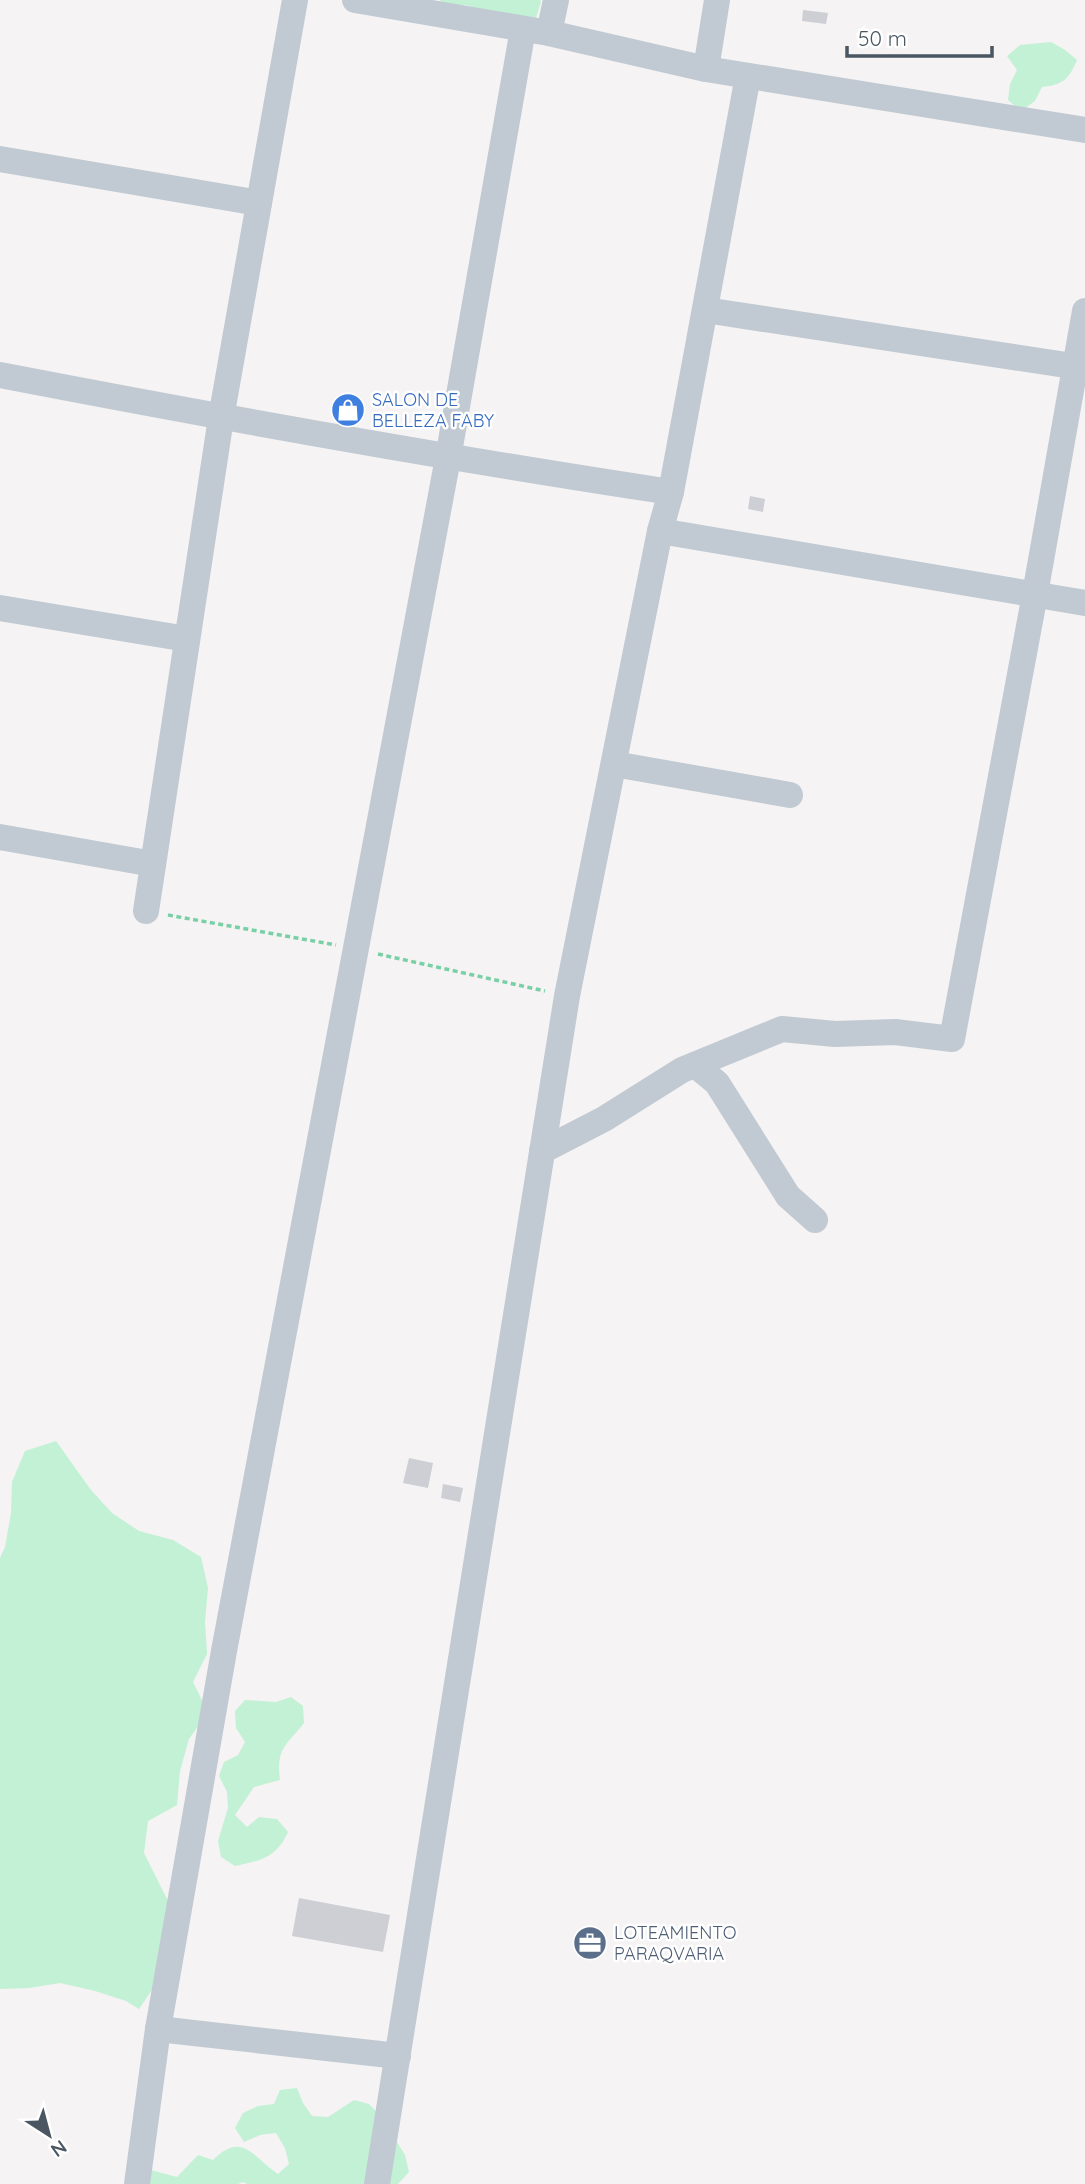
<svg xmlns="http://www.w3.org/2000/svg" width="1085" height="2184" viewBox="0 0 1085 2184" font-family="Quicksand,sans-serif">
  <style>
    .green { fill: #c3f1d5 }
    .building { fill: #cdcfd5 }
    .lines { fill: none; stroke-linecap: round; stroke-linejoin: round }
    .path { stroke: #7ad0a6; stroke-width: 3.5; stroke-dasharray: 5 3.5; stroke-linecap: butt }
    .minor { stroke: #c1cad2; stroke-width: 26 }
    .labels { text-anchor: middle; stroke-width: 5; stroke-linejoin: round; paint-order: stroke }
    .shop-label { font-size: 18px; fill: #366cbe; stroke: #fff; text-anchor: start }
    .service-label { font-size: 18px; fill: #4e5e75; stroke: #fff; text-anchor: start }
  </style>
  <rect width="100%" height="100%" fill="#f5f3f3"/>
  <!-- green -->
  <g class="green">
    <polygon points="439,0 540,0 541,2 536,18 481,10 466,5 450,6"/>
    <path d="M1051 42 1065 50 1077 60C1069 79 1063 85 1042 87L1035 101 1021 111 1008 100 1010 84 1017 70 1007 56 1020 45Z"/>
    <polygon points="56,1441 91,1490 112,1513 139,1531 173,1540 201,1557 208,1588 205,1622 207,1654 193,1682 208,1712 189,1739 180,1771 177,1805 148,1821 144,1853 173,1911 160,1978 139,2009 126,2001 95,1991 60,1983 29,1988 0,1989 0,1558 5,1547 11,1513 12,1482 25,1451"/>
    <path d="M291 1697 303 1706 304 1723C286 1746 276 1748 280 1780L254 1787 235 1815 247 1827 259 1817 277 1819 288 1832C277 1857 261 1861 235 1866L221 1857 218 1841 228 1808 227 1792 219 1776 224 1762 238 1755 245 1742 236 1728 235 1711 245 1700 276 1702Z"/>
    <path d="M297 2088 303 2103 312 2116 328 2117 354 2100 369 2104 380 2115 405 2155 409 2172 398 2184H247L243 2182 238 2184H136L147 2169 177 2177 198 2155 213 2160C243 2130 253 2158 278 2174L289 2164 285 2148 276 2133 260 2135 244 2142 235 2128 243 2113 258 2106 274 2104 280 2090Z"/>
  </g>
  <!-- building -->
  <g class="building">
    <polygon points="803,10 828,13 826,24 802,21"/>
    <polygon points="750,496 765,499 763,512 748,509"/>
    <polygon points="409,1458 433,1463 428,1488 403,1483"/>
    <polygon points="443,1484 463,1488 460,1502 441,1498"/>
    <polygon points="299,1898 390,1915 383,1952 292,1936"/>
  </g>
  <g class="lines">
    <!-- path -->
    <g class="path">
      <polyline points="168,915 336,945"/>
      <polyline points="378,954 545,991"/>
    </g>
    <!-- minor -->
    <g class="minor">
      <polyline points="355,0 549,33 706,69 1085,130"/>
      <polyline points="549,33 556,0"/>
      <polyline points="706,69 717,0"/>
      <polyline points="0,159 259,203"/>
      <polyline points="705,310 1085,368"/>
      <path d="M0 375C223 418 446 458 671 492L660 531 1085 603"/>
      <polyline points="671,492 748,76"/>
      <polyline points="0,608 187,639"/>
      <polyline points="614,764 790,795"/>
      <polyline points="0,837 153,864"/>
      <polyline points="146,911 221,418 295,0"/>
      <polyline points="695,1065 717,1083 788,1196 815,1220"/>
      <polyline points="542,1151 604,1119 682,1070 782,1029 835,1034 895,1032 952,1039 1035,594 1085,311"/>
      <polyline points="158,2029 398,2056"/>
      <polyline points="137,2184 158,2029 224,1651 448,458 523,29"/>
      <polyline points="377,2184 567,996 660,531"/>
    </g>
  </g>
  <!-- icons -->
  <defs>
    <g id="shop-disc" transform="scale(1.75)"><circle r="9.5" fill="#3f7fe0" stroke="#fff"/><path d="M-5-2.5h2.3a2.7 3.5 0 0 1 5.4 0H5L5.5 6h-11ZM-1.5-2.5h3a1.5 2.3 0 0 0-3 0Z" fill="#fff"/></g>
    <g id="office-disc" transform="scale(1.75)"><circle r="9.5" fill="#5c6f8a" stroke="#fff"/><path d="M-6-3h4V-5.5h4V-3h4V5H-6ZM-1-4.5V-3h2v-1.5ZM-6 0V1H6V0Z" fill="#fff"/></g>
  </defs>
  <g fill-rule="evenodd">
    <use href="#shop-disc" x="348" y="410"/>
    <use href="#office-disc" x="590" y="1943"/>
  </g>
  <g class="labels">
    <!-- shop labels -->
    <g class="shop-label">
      <text x="372" y="406">SALON DE<tspan x="372" dy="21">BELLEZA FABY</tspan></text>
    </g>
    <!-- service labels -->
    <g class="service-label">
      <text x="614" y="1939">LOTEAMIENTO<tspan x="614" dy="21">PARAQVARIA</tspan></text>
    </g>
  </g>
  <!-- north arrow -->
  <g transform="translate(49 2135) rotate(144)" stroke="#ffffff" stroke-width="5" paint-order="stroke">
  <path d="M0-5L12 26L0 18L-12 26Z" fill="#4a5661"/>
  <text y="-10" font-size="19" font-weight="bold" text-anchor="middle" fill="#4a5661">N</text>
  </g>
  <!-- scale -->
  <path d="M847 46v10h145v-10" fill="none" stroke="#4a5661" stroke-width="3.5"/>
  <text x="858" y="46" font-size="21" fill="#4a5661" stroke="#ffffff" stroke-width="5" paint-order="stroke">50 m</text>
</svg>
